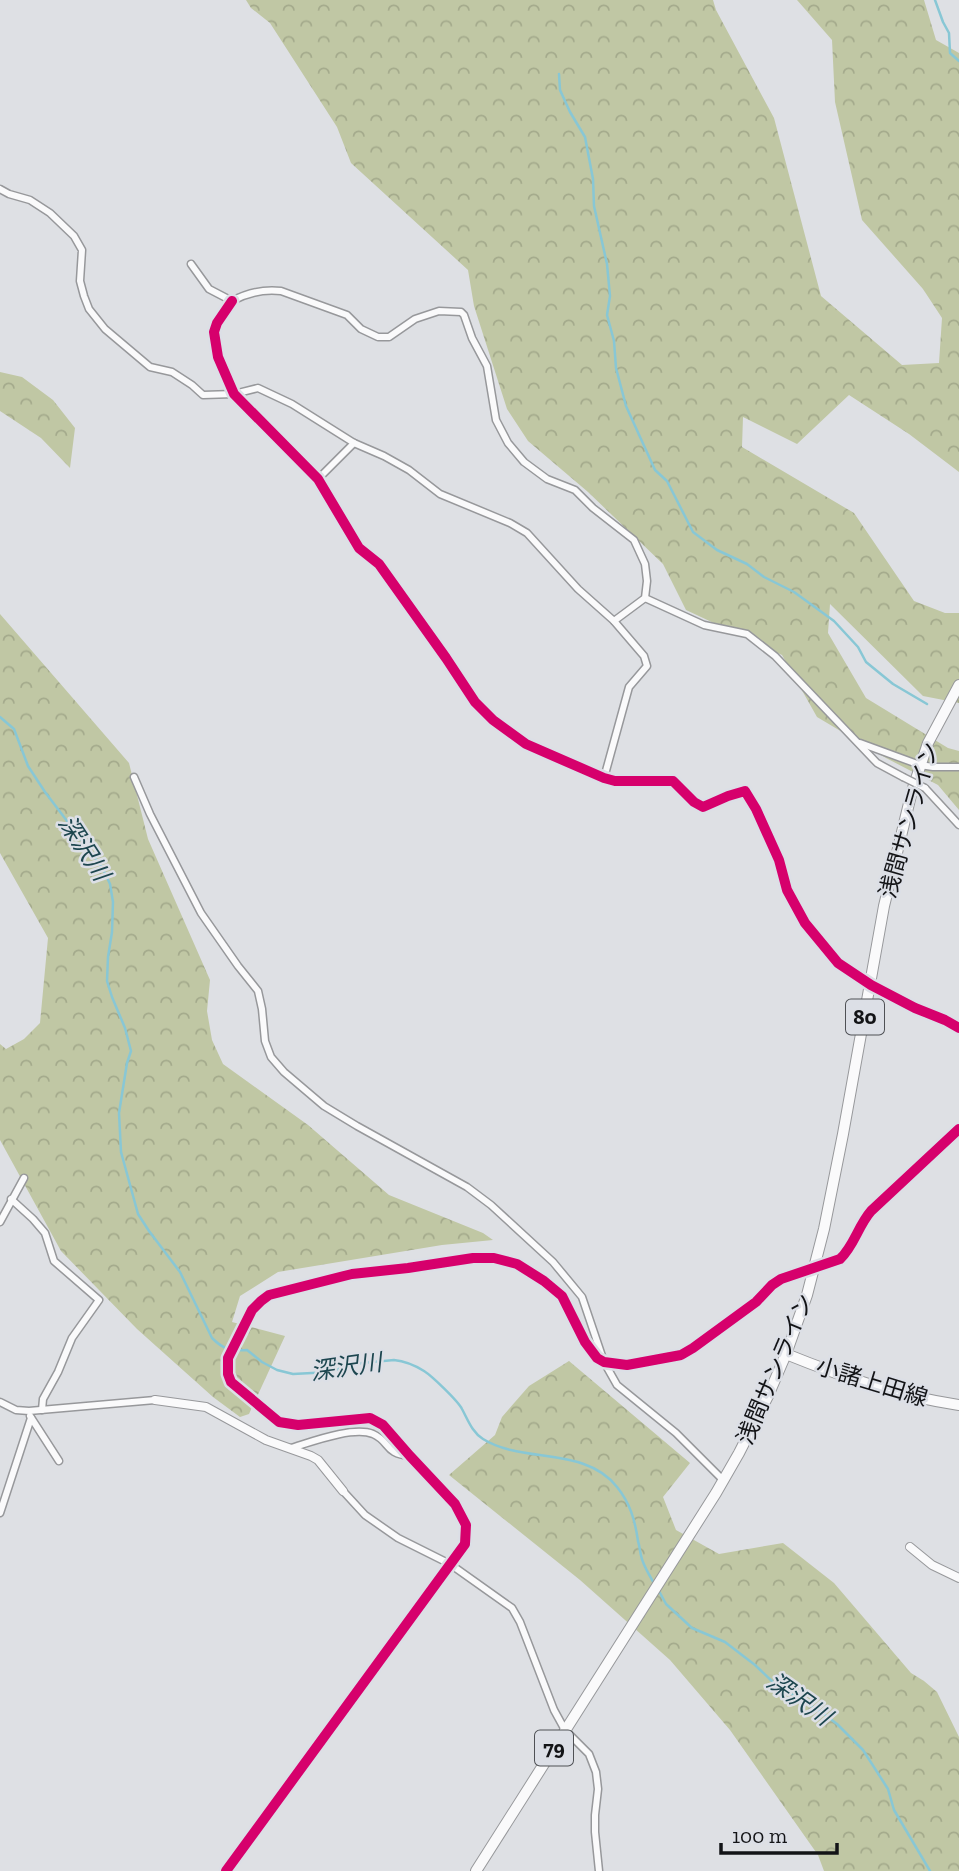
<svg xmlns="http://www.w3.org/2000/svg" width="959" height="1871" viewBox="0 0 959 1871" font-family="'Zilla Slab','Noto Sans JP',serif">
  <style>
    .forest { fill: url(#forest-crowns) }
    .lines { fill: none; stroke-linecap: round; stroke-linejoin: round }
    .stream { stroke: #88c7d5; stroke-width: 2.5 }
    .minor-casing { stroke: #97989b; stroke-width: 9 }
    .tertiary-casing { stroke: #97989b; stroke-width: 10 }
    .primary-casing { stroke: #97989b; stroke-width: 12 }
    .minor { stroke: #fafafb; stroke-width: 6 }
    .tertiary { stroke: #fafafb; stroke-width: 8 }
    .primary { stroke: #fafafb; stroke-width: 10 }
    .minor-bridge-casing { stroke: #97989b; stroke-width: 9; stroke-linecap: butt }
    .minor-bridge { stroke: #fafafb; stroke-width: 6 }
    .cycleway-casing { stroke: #dcdfe6; stroke-width: 15 }
    .cycleway { stroke: #d6006c; stroke-width: 10 }
    .labels { text-anchor: middle; stroke-width: 5; stroke-linejoin: round; paint-order: stroke }
    .shield { fill: #dcdfe6; stroke: #4f5155; stroke-width: 2 }
    .shield-label { font-size: 21px; font-weight: bold; fill: #131417 }
    .street-label { font-size: 23px; fill: #131417; stroke: #dcdfe6 }
    .water-label { font-size: 24px; font-style: italic; fill: #1d464f; stroke: #dcdfe6 }
  </style>
  <defs>
    <pattern id="forest-crowns" width="20" height="18" patternUnits="userSpaceOnUse" patternTransform="scale(1.75)"><rect width="20" height="18" fill="#c0c7a4"/><path d="M2 6a3 3 0 1 1 6 0M12 15a3 3 0 1 1 6 0" fill="none" stroke="#a4aa8c"/></pattern>
  </defs>
  <rect width="100%" height="100%" fill="#dee0e4"/>
  <!-- forest -->
  <g class="forest">
    <polygon points="246,0 713,0 716,10 774,118 821,296 902,365 939,363 942,318 923,289 862,220 835,102 832,40 797,0 924,0 936,40 959,53 959,472 909,434 849,395 797,444 743,417 742,447 854,513 914,601 945,613 959,613 959,703 923,696 830,604 828,633 866,698 948,748 959,751 959,810 938,785 886,758 817,717 782,655 686,610 663,564 588,492 528,441 507,409 474,306 468,270 351,163 337,127 270,23 251,8"/>
    <polygon points="0,372 22,377 53,400 75,428 70,468 41,438 0,411"/>
    <polygon points="0,614 129,763 148,839 210,980 207,1011 212,1040 223,1064 308,1125 389,1195 483,1233 493,1240 442,1245 278,1272 240,1296 232,1322 285,1336 249,1414 240,1417 213,1397 137,1329 61,1251 0,1140 0,1044 6,1049 24,1039 40,1023 48,938 0,853"/>
    <polygon points="569,1361 690,1463 663,1497 676,1530 719,1554 783,1543 834,1583 911,1673 924,1681 937,1692 959,1737 959,1871 824,1871 818,1855 730,1730 670,1660 580,1580 449,1475 495,1435 502,1417 529,1386"/>
  </g>
  <g class="lines">
    <!-- stream -->
    <g class="stream">
      <polyline points="935,0 943,22 949,33 950,53 959,61"/>
      <polyline points="559,74 560,90 570,112 585,137 593,179 594,206 607,264 610,296 607,315 614,341 616,368 626,406 655,470 667,481 693,532 717,550 747,564 764,577 794,592 834,621 858,647 866,662 893,684 927,704"/>
      <path d="M0 717 14 729 28 766 45 792 102 867 110 884 113 902 112 932 108 957 107 981 112 997 125 1028 131 1051 127 1063 119 1113 121 1152 138 1214 149 1231 180 1272 212 1338C224 1350 231 1351 247 1350L262 1362 277 1370 293 1374 331 1372 352 1364 394 1360C404 1361 416 1366 424 1371 432 1376 458 1401 462 1409 468 1420 472 1432 483 1439 523 1464 585 1446 617 1487 630 1503 635 1520 638 1541 640 1547 640 1555 643 1562 646 1570 651 1578 655 1585"/>
      <polyline points="659,1591 666,1604 692,1628 725,1642 755,1665 775,1684 821,1712 837,1724 863,1750 888,1789 894,1810 930,1871"/>
    </g>
    <!-- minor casing -->
    <g class="minor-casing">
      <g id="minor">
        <polyline points="0,189 9,194 30,200 50,213 74,236 82,250 80,281 84,296 89,309 105,329 150,367 172,372 192,385 203,395 234,394 258,388 292,404 354,443 384,456 409,470 440,494 510,523 527,533 578,589 614,621 644,656 647,666 629,687 604,778"/>
        <path d="M191 264 209 289 232 301C247 293 264 289 281 291L347 315 361 329 378 337H389L415 319 439 311 461 312 464 315 472 338 487 366 496 420 508 443 524 462 547 479 575 490 593 508 634 540 645 564 647 581 645 598 614 621"/>
        <polyline points="232,301 217,323 214,332 218,357 234,394 318,479 359,548 379,564 446,658 475,702 493,720 526,744 604,778 615,781 673,781 694,802 703,807 728,796 745,791 756,809 779,860 787,890 805,923 838,963 871,985 915,1008 945,1020 959,1028"/>
        <polyline points="318,479 354,443"/>
        <polyline points="645,598 704,625 747,634 775,656 877,763 903,777"/>
        <polyline points="860,743 920,765 933,767 959,767"/>
        <polyline points="134,777 150,814 201,913 238,966 258,991 262,1009 265,1041 271,1057 284,1072 324,1106 357,1126 467,1187 491,1205 553,1262 582,1297 604,1362 617,1385 676,1433 723,1480"/>
        <polyline points="925,788 959,825"/>
        <polyline points="11,1199 33,1219 45,1233 54,1261 99,1300 72,1338 58,1372 43,1399 42,1410"/>
        <polyline points="0,1222 24,1178"/>
        <polyline points="0,1402 16,1410 29,1411 155,1400"/>
        <polyline points="30,1416 59,1461"/>
        <path d="M291 1448C311 1442 353 1426 373 1434 391 1442 384 1454 410 1456"/>
        <polyline points="343,1491 365,1515 398,1538 450,1564 512,1608 520,1622 554,1710 565,1730 589,1754 596,1772 598,1789 595,1815 595,1832 599,1871"/>
        <polyline points="0,1513 31,1418"/>
        <path d="M226 1871 465 1544 466 1525 455 1504 410 1456 383 1425 370 1418 298 1425 279 1422 231 1382 228 1374V1358L252 1310 261 1301 269 1295 352 1274 408 1268 473 1258H494L517 1264 544 1281 562 1296 585 1342 597 1358 604 1362 627 1365 681 1355 693 1348 756 1302 772 1285 781 1279 840 1259C854 1246 858 1226 871 1211L959 1129"/>
      </g>
    </g>
    <!-- tertiary casing -->
    <g class="tertiary-casing">
      <g id="tertiary">
        <polyline points="155,1400 206,1407 266,1440 311,1456 318,1460 343,1491"/>
        <polyline points="910,1547 932,1565 959,1578"/>
      </g>
    </g>
    <!-- primary casing -->
    <g class="primary-casing">
      <g id="primary">
        <path d="M786 1354C843 1377 898 1396 959 1405"/>
        <polyline points="476,1871 716,1493 739,1453 768,1396 786,1354 807,1295 824,1229 843,1134 884,906 912,791 928,743 959,685"/>
      </g>
    </g>
    <!-- minor -->
    <use href="#minor" class="minor"/>
    <!-- tertiary -->
    <use href="#tertiary" class="tertiary"/>
    <!-- primary -->
    <use href="#primary" class="primary"/>
    <!-- minor-bridge casing -->
    <g class="minor-bridge-casing">
      <polyline id="minor-bridge" points="903,777 925,788"/>
    </g>
    <!-- minor-bridge -->
    <use href="#minor-bridge" class="minor-bridge"/>
    <!-- cycleway casing -->
    <g class="cycleway-casing">
      <g id="cycleway">
        <polyline points="232,301 217,323 214,332 218,357 234,394 318,479 359,548 379,564 446,658 475,702 493,720 526,744 604,778 615,781 673,781 694,802 703,807 728,796 745,791 756,809 779,860 787,890 805,923 838,963 871,985 915,1008 945,1020 959,1028"/>
        <path d="M226 1871 465 1544 466 1525 455 1504 410 1456 383 1425 370 1418 298 1425 279 1422 231 1382 228 1374V1358L252 1310 261 1301 269 1295 352 1274 408 1268 473 1258H494L517 1264 544 1281 562 1296 585 1342 597 1358 604 1362 627 1365 681 1355 693 1348 756 1302 772 1285 781 1279 840 1259C854 1246 858 1226 871 1211L959 1129"/>
      </g>
    </g>
    <!-- cycleway -->
    <use href="#cycleway" class="cycleway"/>
  </g>
  <g class="labels">
    <!-- shield labels -->
    <g class="shield">
      <rect x="846" y="999.5" width="38" height="35" rx="5"/>
      <rect x="535" y="1730.5" width="38" height="35" rx="5"/>
    </g>
    <g class="shield-label">
      <text x="865" y="1024">80</text>
      <text x="554" y="1755">79</text>
    </g>
    <!-- street labels -->
    <g class="street-label">
      <text transform="translate(909 820) rotate(-74)" y="8">浅間サンライン</text>
      <text transform="translate(775 1369) rotate(-67)" y="8">浅間サンライン</text>
      <text transform="translate(872 1382) rotate(17)" y="8">小諸上田線</text>
    </g>
    <!-- water labels -->
    <g class="water-label">
      <text transform="translate(84 848) rotate(57)" y="8">深沢川</text>
      <text transform="translate(346 1367) rotate(-8)" y="8">深沢川</text>
      <text transform="translate(799 1699) rotate(35)" y="8">深沢川</text>
    </g>
  </g>
  <!-- scale -->
  <path d="M721 1843v10h116v-10" fill="none" stroke="#131417" stroke-width="3.5"/>
  <text x="732" y="1843" font-size="21" fill="#131417" stroke="#dcdfe6" stroke-width="5" paint-order="stroke">100 m</text>
</svg>
